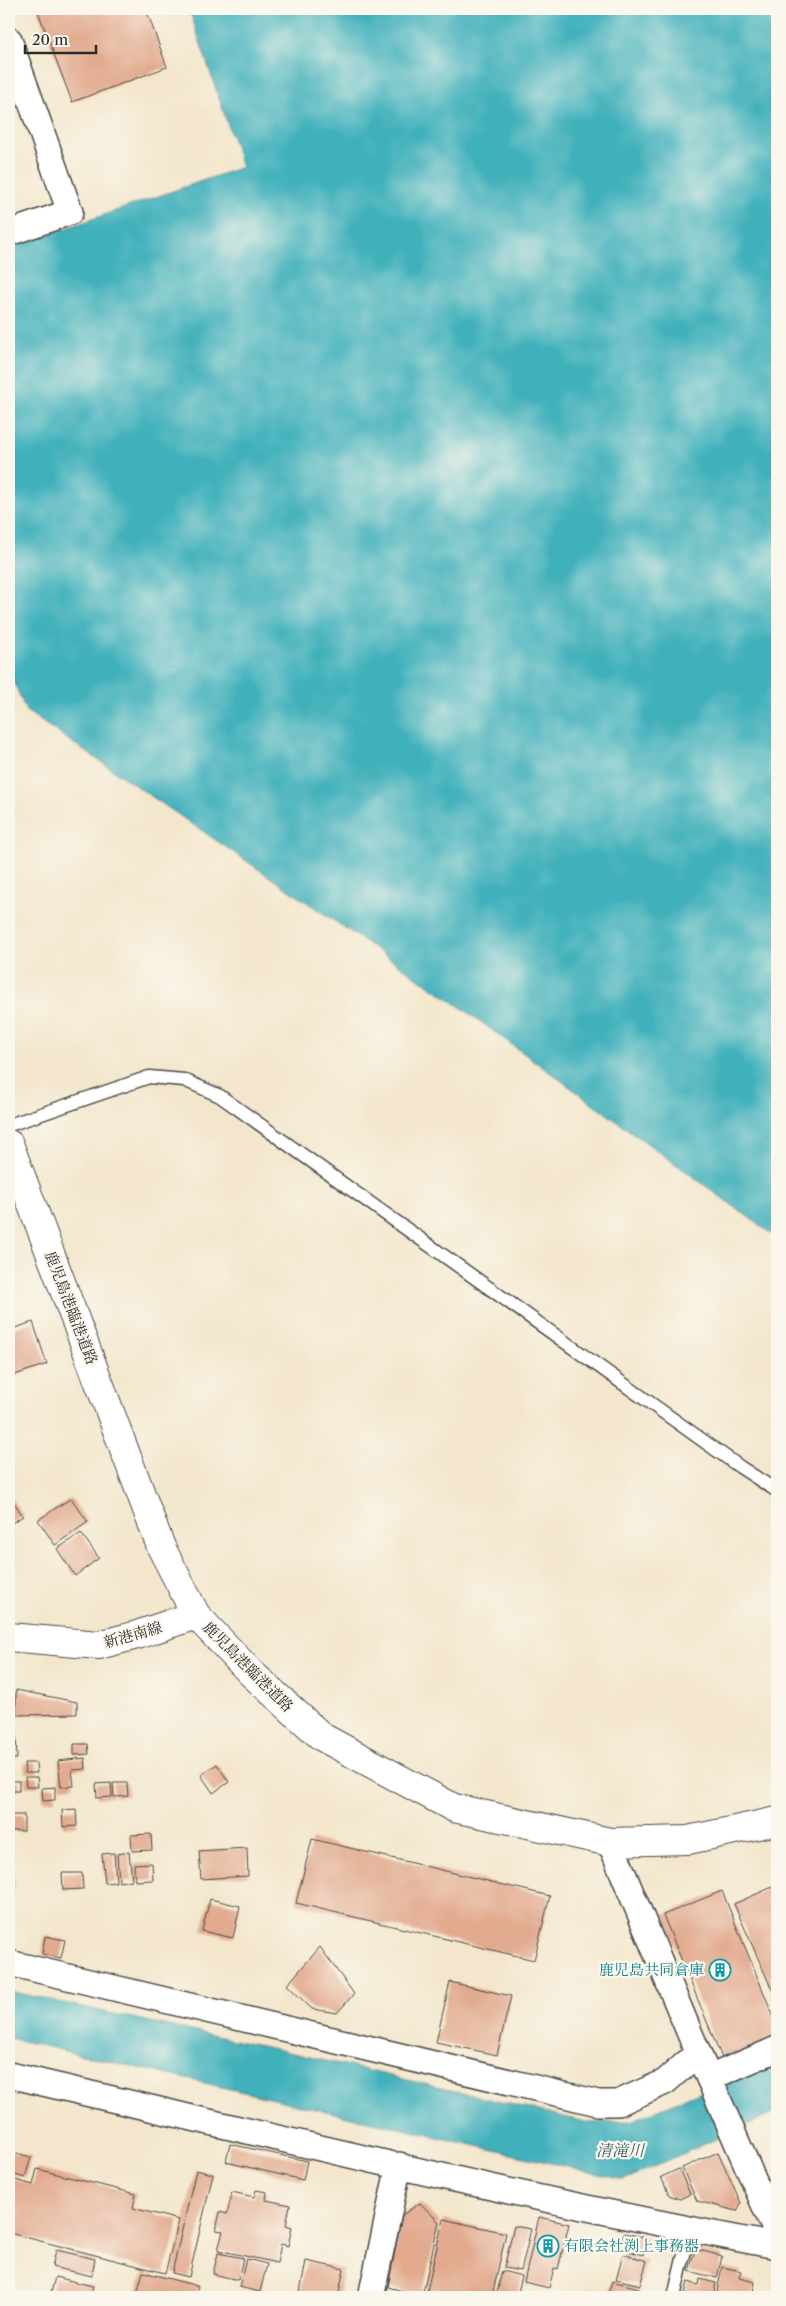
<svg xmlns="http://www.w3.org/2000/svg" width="786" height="2306" viewBox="0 0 786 2306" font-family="'Libre Caslon Text','Noto Serif JP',serif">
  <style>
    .water { fill: #40b0bb; stroke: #366e73 }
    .building { fill: #e2ab90 }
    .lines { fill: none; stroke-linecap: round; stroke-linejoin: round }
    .service-casing { stroke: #494743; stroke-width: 15 }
    .minor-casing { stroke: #494743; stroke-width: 28 }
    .tertiary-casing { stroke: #494743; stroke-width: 30 }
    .service { stroke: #fff; stroke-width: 12 }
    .minor { stroke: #fff; stroke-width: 25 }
    .tertiary { stroke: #fff; stroke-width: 28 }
    .labels { text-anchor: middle; stroke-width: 4.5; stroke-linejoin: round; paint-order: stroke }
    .street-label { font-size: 15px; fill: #2b2b2b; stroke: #fbf7ec }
    .culture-label { font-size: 15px; fill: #0d838f; stroke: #fbf7ec; text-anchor: end }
    .water-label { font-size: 16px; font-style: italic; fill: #336065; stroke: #fbf7ec }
  </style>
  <rect width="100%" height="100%" fill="#fbf7ec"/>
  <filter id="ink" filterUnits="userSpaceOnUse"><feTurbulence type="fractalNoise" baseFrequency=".02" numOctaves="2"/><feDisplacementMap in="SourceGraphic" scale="10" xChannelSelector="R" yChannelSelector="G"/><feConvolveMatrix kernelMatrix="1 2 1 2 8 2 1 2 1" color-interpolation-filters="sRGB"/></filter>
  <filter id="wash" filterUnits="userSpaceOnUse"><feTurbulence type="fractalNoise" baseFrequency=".0096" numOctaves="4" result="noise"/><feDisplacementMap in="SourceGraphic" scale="20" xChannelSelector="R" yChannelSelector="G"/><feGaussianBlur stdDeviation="1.12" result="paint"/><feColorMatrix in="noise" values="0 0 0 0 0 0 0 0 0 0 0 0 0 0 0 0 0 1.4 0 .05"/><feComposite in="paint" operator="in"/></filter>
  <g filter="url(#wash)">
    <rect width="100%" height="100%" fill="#f3e6cc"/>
    <!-- water -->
    <g class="water">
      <polygon points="189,9 777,9 777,1238 452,1001 26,711 9,670 9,248 242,167"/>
      <polygon points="9,1991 293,2053 590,2123 631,2121 777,2059 777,2112 624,2180 9,2038"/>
    </g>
    <g id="blocks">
      <!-- building -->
      <g class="building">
        <polygon points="37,9 146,9 167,67 72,102"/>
        <polygon points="9,187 16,207 9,210"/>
        <polygon points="33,1322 47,1364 9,1377 9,1330"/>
        <polygon points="9,1495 23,1516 9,1525"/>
        <polygon points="71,1498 88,1522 55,1545 38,1520"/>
        <polygon points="81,1533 99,1558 75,1576 57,1549"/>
        <polygon points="16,1690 77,1702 77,1714 16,1715"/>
        <polygon points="9,1731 16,1731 17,1759 9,1759"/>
        <polygon points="74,1744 88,1744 89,1754 74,1755"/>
        <polygon points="85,1758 86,1769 72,1770 74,1786 61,1787 58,1761"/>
        <polygon points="24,1763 36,1763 37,1773 25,1773"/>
        <polygon points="217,1764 229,1782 213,1793 201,1775"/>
        <polygon points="25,1777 37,1777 38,1787 26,1787"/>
        <rect x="9" y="1781" width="10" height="10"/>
        <polygon points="111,1783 112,1797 97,1798 96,1784"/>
        <polygon points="113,1783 127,1783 128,1796 114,1797"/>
        <polygon points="55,1787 55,1800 43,1801 42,1788"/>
        <polygon points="76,1809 77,1826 63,1827 62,1810"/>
        <rect x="9" y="1815" width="15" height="16"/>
        <polygon points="151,1834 152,1850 132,1851 131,1835"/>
        <polygon points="312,1839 550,1896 534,1960 296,1903"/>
        <polygon points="247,1848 248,1876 201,1879 199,1851"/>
        <polygon points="129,1852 132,1880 119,1882 117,1854"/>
        <polygon points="114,1853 116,1882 105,1883 102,1854"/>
        <polygon points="152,1863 153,1880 135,1881 134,1864"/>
        <polygon points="62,1873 82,1873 83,1889 63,1890"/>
        <polygon points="14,1875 15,1888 9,1889 9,1876"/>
        <polygon points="777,1885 777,2001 734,1904"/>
        <polygon points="722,1891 777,2025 777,2041 724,2063 663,1915"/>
        <polygon points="210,1899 240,1906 233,1938 202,1931"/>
        <polygon points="45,1936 65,1940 61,1958 42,1954"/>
        <polygon points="320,1947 354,1994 337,2013 312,2009 287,1985"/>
        <polygon points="450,1982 511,1996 497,2055 436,2042"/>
        <polygon points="230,2144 307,2161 303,2180 226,2162"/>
        <polygon points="9,2151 31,2157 25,2178 9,2173"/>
        <polygon points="718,2152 741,2203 737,2211 697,2201 682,2168"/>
        <polygon points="37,2169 136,2194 133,2208 179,2220 165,2273 9,2233 9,2178 33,2185"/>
        <polygon points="679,2169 690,2194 680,2199 669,2195 661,2177"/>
        <polygon points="196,2170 213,2174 189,2277 172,2273"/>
        <polygon points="256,2190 267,2192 266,2200 290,2205 286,2225 292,2227 288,2246 281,2244 277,2263 218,2250 223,2231 216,2230 220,2212 227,2214 232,2192 254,2197"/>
        <polygon points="420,2203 439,2222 422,2296 388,2287 402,2215"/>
        <polygon points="539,2217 569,2224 558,2269 554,2268 549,2288 524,2282"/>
        <polygon points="443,2219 506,2233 492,2297 426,2296"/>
        <polygon points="514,2226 531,2229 521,2271 504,2268"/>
        <polygon points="624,2233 647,2238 643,2255 620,2249"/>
        <polygon points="695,2249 722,2256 717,2278 689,2271"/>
        <polygon points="56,2250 95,2259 92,2276 52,2267"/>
        <polygon points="218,2253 243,2258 238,2280 213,2274"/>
        <polygon points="623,2254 647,2261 640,2285 616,2279"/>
        <polygon points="246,2259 267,2264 260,2292 239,2287"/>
        <polygon points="306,2261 344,2269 338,2297 299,2297"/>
        <polygon points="722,2267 741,2271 739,2278 755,2282 752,2297 716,2297"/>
        <polygon points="502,2271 522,2276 517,2297 496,2297"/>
        <polygon points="143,2272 198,2286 195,2297 136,2297"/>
        <polygon points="55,2277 93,2286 90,2297 50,2297"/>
        <polygon points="700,2279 716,2283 713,2297 684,2297 688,2282 699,2285"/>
        <polygon points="612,2281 639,2288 636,2297 607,2297"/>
      </g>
    </g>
  </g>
  <g filter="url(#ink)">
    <use href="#blocks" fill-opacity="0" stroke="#494743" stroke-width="1"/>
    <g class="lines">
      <!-- service casing -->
      <g class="service-casing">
        <g id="service">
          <polyline points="9,1125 149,1077 184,1080 220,1096 740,1467 777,1491"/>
          <polyline points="674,2297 690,2229"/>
        </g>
      </g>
      <!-- minor casing -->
      <g class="minor-casing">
        <g id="minor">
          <polyline points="9,40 70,212 9,233"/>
          <polyline points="610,1842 698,2053 777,2234"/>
          <polyline points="9,1963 598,2103 618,2103 665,2082 698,2053"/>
          <path d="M9 2075C264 2134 519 2198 777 2246"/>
          <polyline points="709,2078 777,2049"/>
          <polyline points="371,2297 399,2165"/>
        </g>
      </g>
      <!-- tertiary casing -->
      <g class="tertiary-casing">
        <g id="tertiary">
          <polyline points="9,1144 161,1547 196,1615 251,1673 322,1737 454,1808 610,1842 688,1840 777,1821"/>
          <polyline points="9,1637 99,1645 137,1635 196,1615"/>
        </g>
      </g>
      <!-- service -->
      <use href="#service" class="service"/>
      <!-- minor -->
      <use href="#minor" class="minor"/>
      <!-- tertiary -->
      <use href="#tertiary" class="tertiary"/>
    </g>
  </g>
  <!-- icons -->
  <defs>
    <g id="building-ring" transform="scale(1.125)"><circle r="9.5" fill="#fbf7ec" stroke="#0f9aa8" stroke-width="1.5"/><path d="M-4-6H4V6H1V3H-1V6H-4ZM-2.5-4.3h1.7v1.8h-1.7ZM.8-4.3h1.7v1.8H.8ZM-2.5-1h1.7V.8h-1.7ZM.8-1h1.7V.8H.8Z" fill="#0f9aa8"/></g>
  </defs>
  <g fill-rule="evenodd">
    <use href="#building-ring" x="720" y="1970"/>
    <use href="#building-ring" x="548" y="2246"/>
  </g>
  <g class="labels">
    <!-- street labels -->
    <g class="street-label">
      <text transform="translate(71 1308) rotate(69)" y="5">鹿児島港臨港道路</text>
      <text transform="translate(133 1635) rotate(-16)" y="5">新港南線</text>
      <text transform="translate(248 1667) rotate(45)" y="5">鹿児島港臨港道路</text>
    </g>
    <!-- culture labels -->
    <g class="culture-label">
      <text x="704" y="1975">鹿児島共同倉庫</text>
      <text x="564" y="2251" text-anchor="start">有限会社渕上事務器</text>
    </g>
    <!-- water labels -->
    <g class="water-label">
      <text x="620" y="2156">清滝川</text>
    </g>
  </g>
  <!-- margin -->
  <rect width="786" height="2306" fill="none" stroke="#fbf7ec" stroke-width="30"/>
  <!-- scale -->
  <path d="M25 45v8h71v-8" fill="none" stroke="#2b2b2b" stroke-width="2.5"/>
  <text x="32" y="45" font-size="15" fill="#2b2b2b" stroke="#fbf7ec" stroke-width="4" paint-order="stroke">20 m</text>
</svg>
